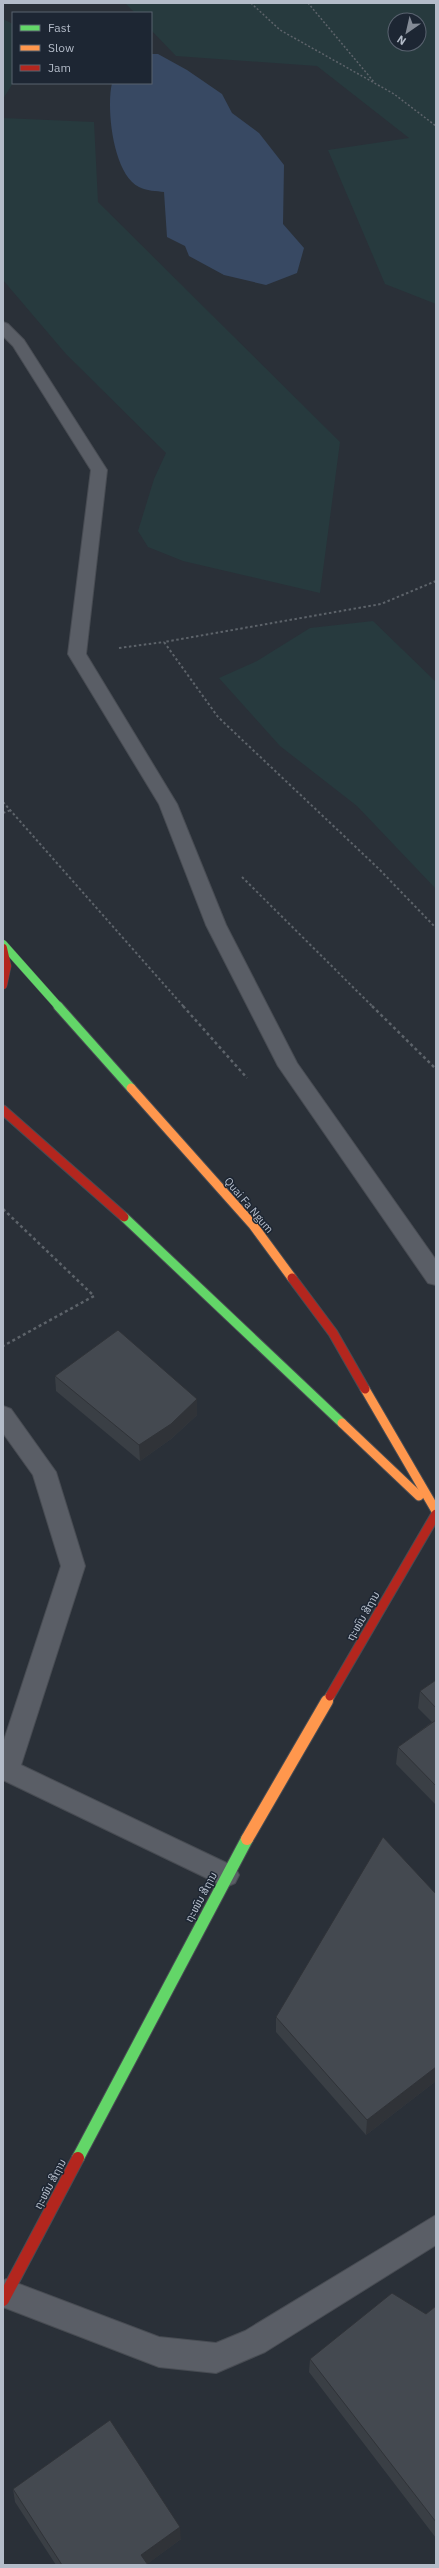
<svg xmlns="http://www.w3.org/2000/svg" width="439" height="2568" viewBox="0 0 439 2568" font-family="'IBM Plex Sans','Noto Sans Lao',sans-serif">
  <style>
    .green { fill: #273a3e; fill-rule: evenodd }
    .water { fill: #384963 }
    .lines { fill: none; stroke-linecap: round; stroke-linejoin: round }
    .lane-casing { stroke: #484c53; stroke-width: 2 }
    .fast-far2-casing { stroke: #484c53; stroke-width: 9 }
    .fast-far1-casing { stroke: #484c53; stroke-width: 11 }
    .fast-casing { stroke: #484c53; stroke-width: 14 }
    .slow-far1-casing { stroke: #484c53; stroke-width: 11 }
    .slow-casing { stroke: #484c53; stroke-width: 14 }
    .jam-far2-casing { stroke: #484c53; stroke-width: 9 }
    .jam-far1-casing { stroke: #484c53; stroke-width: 11 }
    .jam-casing { stroke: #484c53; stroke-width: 14 }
    .path-far2 { stroke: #5d636a; stroke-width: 1.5; stroke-dasharray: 2 2; stroke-linecap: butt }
    .path-far1 { stroke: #5d636a; stroke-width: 2; stroke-dasharray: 2.5 2.5; stroke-linecap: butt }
    .path { stroke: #5d636a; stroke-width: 2.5; stroke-dasharray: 3 3; stroke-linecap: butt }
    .lane { fill: #5a5e66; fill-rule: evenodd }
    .fast-far2 { stroke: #63d668; stroke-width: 8 }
    .fast-far1 { stroke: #63d668; stroke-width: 9 }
    .fast { stroke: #63d668; stroke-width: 12 }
    .slow-far1 { stroke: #ff974d; stroke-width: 9 }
    .slow { stroke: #ff974d; stroke-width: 12 }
    .jam-far2 { stroke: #b3261e; stroke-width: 8 }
    .jam-far1 { stroke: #b3261e; stroke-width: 9 }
    .jam { stroke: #b3261e; stroke-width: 12 }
    .wall { fill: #3a3f45 }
    .shaded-wall { fill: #303338 }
    .building { fill: #444950; stroke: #303338 }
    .labels { text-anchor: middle; stroke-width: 3; stroke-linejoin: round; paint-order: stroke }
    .street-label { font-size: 11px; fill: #b4bcc9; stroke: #1d2633 }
  </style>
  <rect width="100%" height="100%" fill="#2a3038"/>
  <!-- green -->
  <g class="green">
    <path d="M125 3H436V304L385 284 328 150 409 138 317 66 176 56 151 30V13H135ZM395 20H419V44H395Z"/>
    <polygon points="3,19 13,24 13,83 3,99"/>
    <polygon points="3,118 94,122 98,202 340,442 320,593 183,561 148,547 138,531 154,479 166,453 66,354 3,280"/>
    <polygon points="373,621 436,682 436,889 357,806 280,746 219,678 257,661 310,628"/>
  </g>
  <!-- water -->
  <path class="water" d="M151 54H158L187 70 222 94 232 113 259 133 284 165 283 224 304 248 297 273 266 285 224 275 189 256 185 246 167 237 164 192C157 191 146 191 139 187 113 174 106 108 112 83H151Z"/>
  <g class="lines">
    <!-- lane casing -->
    <g class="lane-casing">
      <g id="lane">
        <polygon points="3,322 8,324 24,340 107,470 86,654 177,804 226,925 297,1063 436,1260 436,1285 428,1283 278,1066 206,925 159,804 68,654 91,470 13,346 3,336"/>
        <polygon points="3,1406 11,1409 56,1472 85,1566 21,1765 235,1867 239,1875 235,1883 226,1887 217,1883 3,1780 3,1743 61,1566 33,1475 3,1433"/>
        <polygon points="436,2215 436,2245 265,2352 216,2373 159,2367 3,2307 3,2281 6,2279 159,2337 216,2343 245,2331"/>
      </g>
    </g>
    <!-- fast-far2 casing -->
    <g class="fast-far2-casing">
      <polyline id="fast-far2" points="3,944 59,1007"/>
    </g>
    <!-- fast-far1 casing -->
    <g class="fast-far1-casing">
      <g id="fast-far1">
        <polyline points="58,1006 131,1088"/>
        <polyline points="124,1217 342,1423"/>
      </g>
    </g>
    <!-- fast casing -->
    <g class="fast-casing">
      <polyline id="fast" points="78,2158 247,1839"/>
    </g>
    <!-- slow-far1 casing -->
    <g class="slow-far1-casing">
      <g id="slow-far1">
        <polyline points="131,1088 253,1225 292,1278"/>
        <polyline points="365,1389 436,1511"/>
        <polyline points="342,1423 419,1496"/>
        <polyline points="327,1702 330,1696"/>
      </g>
    </g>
    <!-- slow casing -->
    <g class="slow-casing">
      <polyline id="slow" points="247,1839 327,1701"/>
    </g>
    <!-- jam-far2 casing -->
    <g class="jam-far2-casing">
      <polyline id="jam-far2" points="3,948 7,966 3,985"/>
    </g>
    <!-- jam-far1 casing -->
    <g class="jam-far1-casing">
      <g id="jam-far1">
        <polyline points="3,1110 124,1217"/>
        <polyline points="292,1278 333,1333 365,1389"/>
        <polyline points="330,1696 436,1514"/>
      </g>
    </g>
    <!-- jam casing -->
    <g class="jam-casing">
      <polyline id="jam" points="3,2300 78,2158"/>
    </g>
    <!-- path-far2 -->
    <g class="path-far2">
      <polyline points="251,3 280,30 394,94 436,126"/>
      <polyline points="308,3 374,82"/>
    </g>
    <!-- path-far1 -->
    <g class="path-far1">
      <polyline points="436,581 381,604 164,642 218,717 379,869 436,928"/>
      <polyline points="119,648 164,642"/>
      <polyline points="3,802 184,1007"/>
      <polyline points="3,813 11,810"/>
      <polyline points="242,877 373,1007"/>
    </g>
    <!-- path -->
    <g class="path">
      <polyline points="183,1006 247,1078"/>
      <polyline points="372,1006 436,1069"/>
      <polyline points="3,1209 94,1296 3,1346"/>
    </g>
    <!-- lane -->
    <use href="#lane" class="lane"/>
    <!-- fast-far2 -->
    <use href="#fast-far2" class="fast-far2"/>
    <!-- fast-far1 -->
    <use href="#fast-far1" class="fast-far1"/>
    <!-- fast -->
    <use href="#fast" class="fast"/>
    <!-- slow-far1 -->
    <use href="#slow-far1" class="slow-far1"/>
    <!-- slow -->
    <use href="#slow" class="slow"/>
    <!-- jam-far2 -->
    <use href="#jam-far2" class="jam-far2"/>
    <!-- jam-far1 -->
    <use href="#jam-far1" class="jam-far1"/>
    <!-- jam -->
    <use href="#jam" class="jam"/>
  </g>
  <!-- wall -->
  <g class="wall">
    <polygon points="55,1376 197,1415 171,1439 140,1461 56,1391"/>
    <polygon points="436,1680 436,1805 396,1764 398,1747 432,1722 418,1708 420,1691"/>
    <polygon points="436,1894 436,2081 366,2135 276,2032 276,2017"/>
    <polygon points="436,2306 436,2538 309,2372 310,2359 426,2314"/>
    <polygon points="13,2489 181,2539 147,2564 148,2565 56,2565 15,2502"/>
  </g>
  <!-- shaded-wall -->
  <g class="shaded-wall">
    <polygon points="197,1399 197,1415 171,1439 140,1461 139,1445"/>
    <polygon points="436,2067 436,2081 366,2135 367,2120"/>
    <polygon points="180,2527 181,2539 146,2565 141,2555"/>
  </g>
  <!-- building -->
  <g class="building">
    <polygon points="118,1330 197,1399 171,1424 139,1445 55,1376"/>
    <polygon points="436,1680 436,1708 420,1691"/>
    <polygon points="436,1720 436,1786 398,1747"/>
    <polygon points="383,1837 436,1894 436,2067 367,2120 276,2017"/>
    <polygon points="392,2293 426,2314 436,2306 436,2522 310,2359"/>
    <polygon points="110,2420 180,2527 141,2555 148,2565 62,2565 13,2489"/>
  </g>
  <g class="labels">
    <!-- street labels -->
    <g class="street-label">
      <text transform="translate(249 1205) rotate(50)" y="4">Quai Fa Ngum</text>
      <text transform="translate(363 1616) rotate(-60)" y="4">ຖະໜົນ ສີຖານ</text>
      <text transform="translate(201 1897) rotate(-62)" y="4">ຖະໜົນ ສີຖານ</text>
      <text transform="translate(50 2184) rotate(-62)" y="4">ຖະໜົນ ສີຖານ</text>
    </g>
  </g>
  <!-- border -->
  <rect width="439" height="2568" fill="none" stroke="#b4bcc9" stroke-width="8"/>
  <!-- legend -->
  <rect x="12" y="12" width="140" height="72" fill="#1d2633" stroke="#59626f"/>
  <rect x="20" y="25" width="20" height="6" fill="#63d668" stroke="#59626f"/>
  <text x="48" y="32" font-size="12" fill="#b4bcc9">Fast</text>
  <rect x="20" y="45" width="20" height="6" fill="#ff974d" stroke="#59626f"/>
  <text x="48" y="52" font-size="12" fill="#b4bcc9">Slow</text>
  <rect x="20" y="65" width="20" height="6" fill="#b3261e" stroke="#59626f"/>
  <text x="48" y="72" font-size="12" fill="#b4bcc9">Jam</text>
  <!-- north arrow -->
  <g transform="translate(407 32) rotate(214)"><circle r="19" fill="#1d2633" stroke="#59626f"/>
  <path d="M0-3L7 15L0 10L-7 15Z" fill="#848b96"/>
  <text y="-6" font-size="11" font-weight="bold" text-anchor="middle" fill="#b4bcc9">N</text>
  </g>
</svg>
